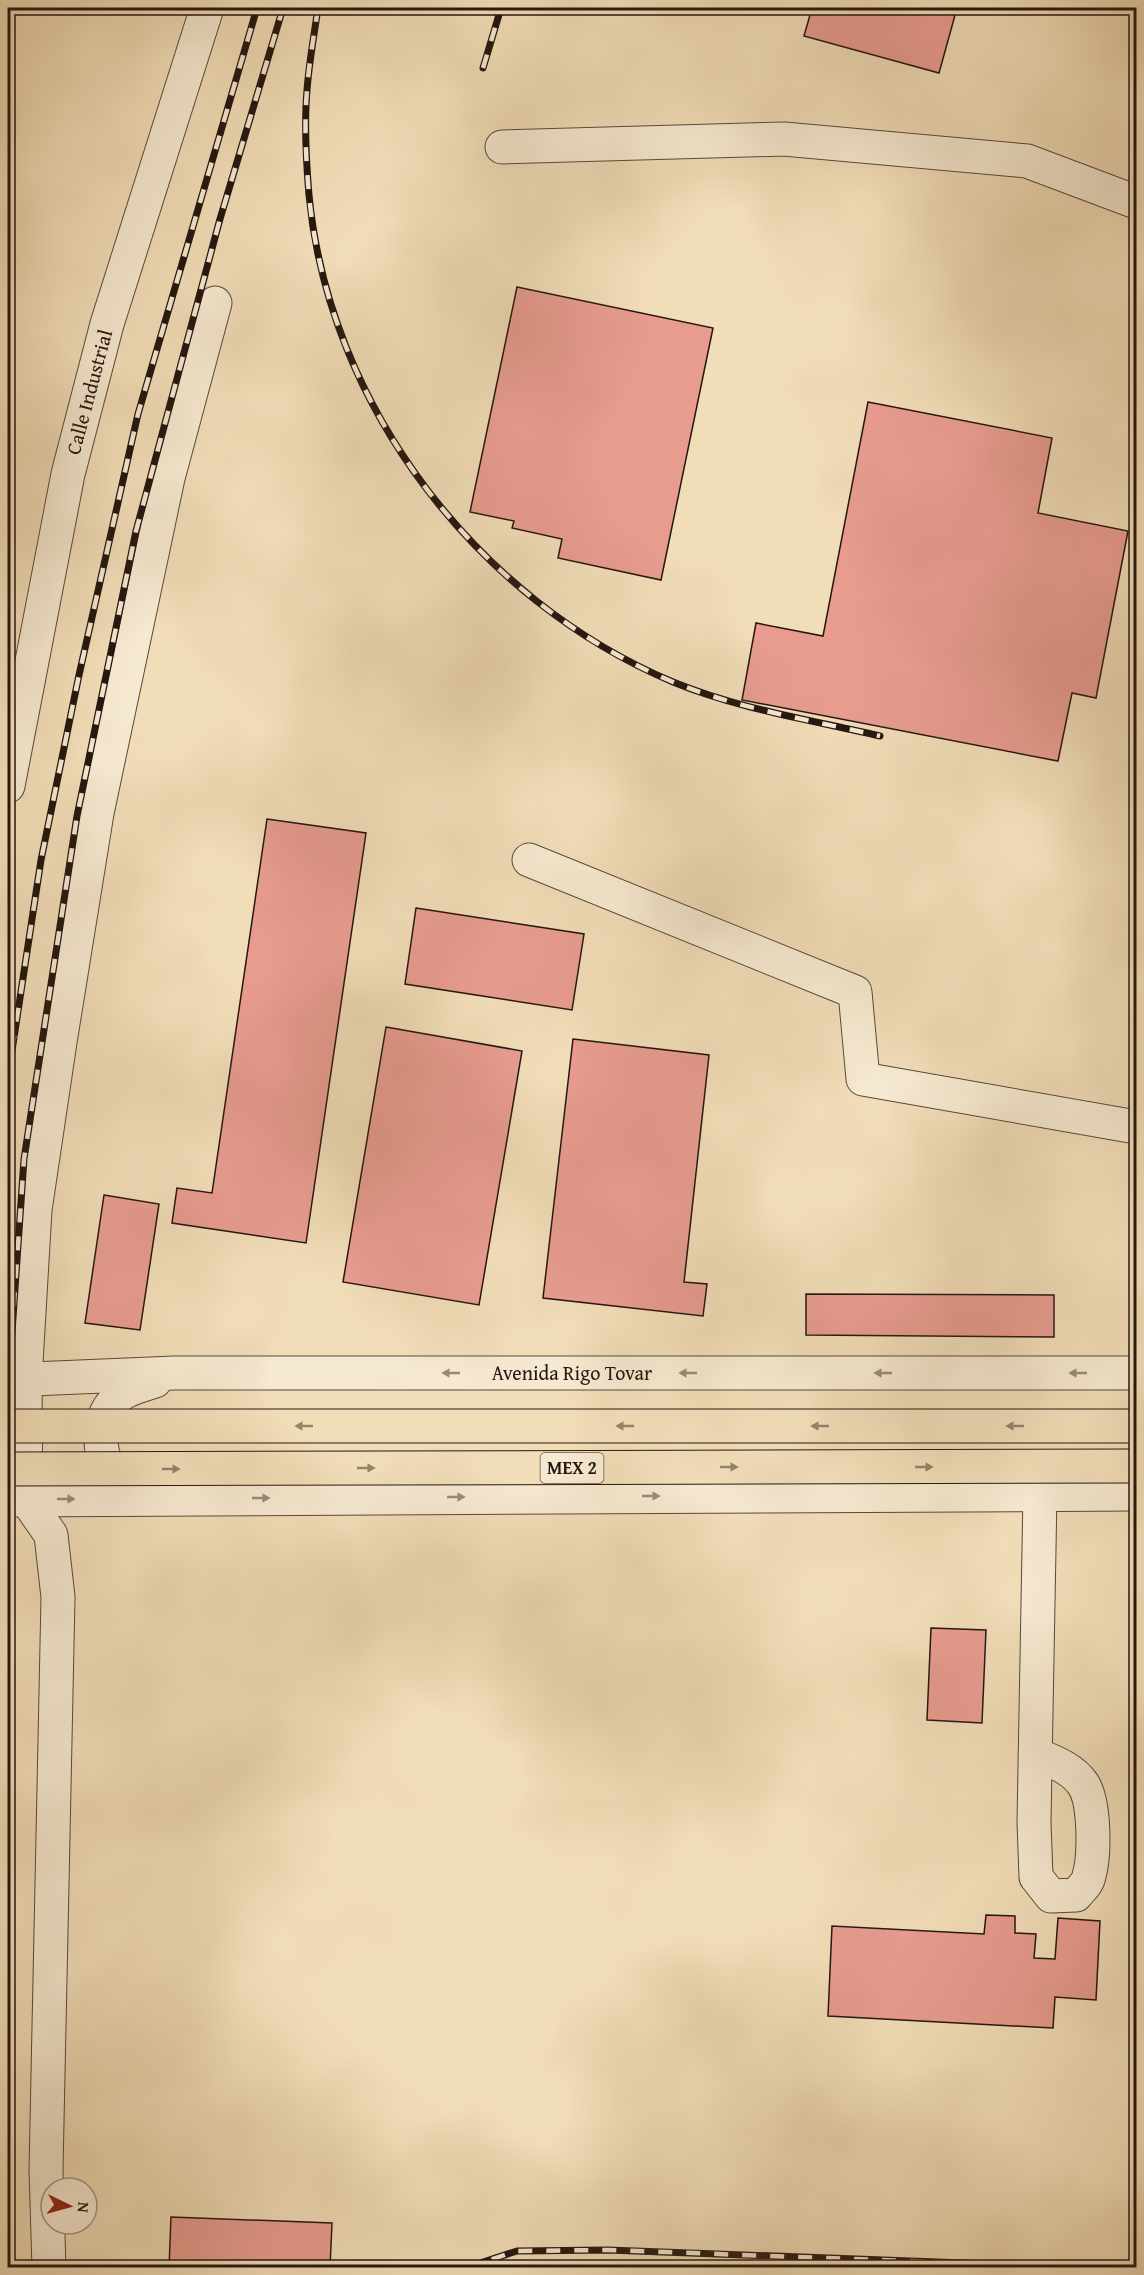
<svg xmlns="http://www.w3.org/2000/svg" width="1144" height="2275" viewBox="0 0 1144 2275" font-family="'Gentium Book Plus',serif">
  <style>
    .building { fill: #e89c90; stroke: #251610; stroke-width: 1.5 }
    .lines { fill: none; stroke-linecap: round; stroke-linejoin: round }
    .minor-casing { stroke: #58483a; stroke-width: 35 }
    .minor { stroke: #f6e9d1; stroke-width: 33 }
    .rail-casing { stroke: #251610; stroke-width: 7 }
    .rail { stroke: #f6e9d1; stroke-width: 4.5; stroke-dasharray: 14; stroke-linecap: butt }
    .highway-bridge-casing { stroke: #251610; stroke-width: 35; stroke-linecap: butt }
    .highway-bridge { stroke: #f1ddb8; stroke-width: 33 }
    .oneway { fill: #988a7a }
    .oneway2 { fill: #95836c }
    .labels { text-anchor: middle; stroke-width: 5; stroke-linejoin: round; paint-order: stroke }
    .shield { fill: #f6e9d1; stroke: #64554a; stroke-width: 1.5 }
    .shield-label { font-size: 18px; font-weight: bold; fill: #251610 }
    .street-label { font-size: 20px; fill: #251610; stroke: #f6e9d1 }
  </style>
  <rect width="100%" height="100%" fill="#f1ddb8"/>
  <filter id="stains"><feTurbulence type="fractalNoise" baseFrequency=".00333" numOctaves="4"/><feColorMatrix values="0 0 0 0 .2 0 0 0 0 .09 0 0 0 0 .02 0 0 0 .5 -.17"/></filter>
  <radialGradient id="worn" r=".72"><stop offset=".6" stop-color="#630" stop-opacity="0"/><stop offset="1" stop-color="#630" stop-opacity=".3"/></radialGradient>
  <!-- building -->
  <g class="building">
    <polygon points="812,8 957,8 939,73 804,36"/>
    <polygon points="517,287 713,328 661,580 558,558 562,539 512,528 514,521 470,512"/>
    <polygon points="868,402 1052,438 1038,513 1128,531 1096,698 1072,693 1058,761 742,700 756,623 823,636"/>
    <polygon points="267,819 366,833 306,1243 172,1223 177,1188 212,1193"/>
    <polygon points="416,908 584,934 572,1010 405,984"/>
    <polygon points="386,1027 522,1051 479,1305 343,1282"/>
    <polygon points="573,1039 709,1055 684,1282 707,1284 703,1316 543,1298"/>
    <polygon points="104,1195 159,1204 140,1330 85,1323"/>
    <polygon points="806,1294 1054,1295 1054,1337 806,1335"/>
    <polygon points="931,1628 986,1630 982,1723 927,1720"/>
    <polygon points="986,1915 1015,1916 1015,1933 1036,1934 1034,1958 1055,1959 1058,1918 1100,1921 1096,2000 1055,1997 1053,2028 828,2016 832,1926 984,1934"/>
    <polygon points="171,2217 332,2223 330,2268 169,2268"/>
  </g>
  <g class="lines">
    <!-- minor casing -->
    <g class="minor-casing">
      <g id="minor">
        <polyline points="502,147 784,139 1027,161 1136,202"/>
        <polyline points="8,786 68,474 107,324 207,8"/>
        <polyline points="529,860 855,992 863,1079 1136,1127"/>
        <polyline points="8,1380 174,1373 1136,1373"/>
        <path d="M126 1487 117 1484C99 1458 92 1424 117 1398 125 1389 144 1385 155 1381"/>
        <polyline points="9,1500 1136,1494"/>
        <path d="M1035 1754C1052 1761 1072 1768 1083 1784 1095 1802 1095 1855 1089 1876 1088 1883 1080 1890 1076 1895L1051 1896 1036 1877 1034 1822 1040 1494"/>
        <polyline points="49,2268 46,2170 58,1597 51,1535 26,1499 25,1380 35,1210 60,1042 97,813 168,478 215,303"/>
      </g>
    </g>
    <!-- minor -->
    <use href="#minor" class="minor"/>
    <!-- rail casing -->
    <g class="rail-casing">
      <g id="rail">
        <path d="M318 8C314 35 309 63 307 90 304 125 306 160 309 195 329 407 478 600 673 682 739 709 811 720 880 736"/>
        <polyline points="483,68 501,8"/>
        <polyline points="8,1077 41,860 79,675 138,414 257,8"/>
        <polyline points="8,1390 24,1159 77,816 136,531 220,219 283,8"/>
        <polyline points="465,2268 517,2251 608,2250 1102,2268"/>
      </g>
    </g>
    <!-- rail -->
    <use href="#rail" class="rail"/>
    <!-- highway-bridge casing -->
    <g class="highway-bridge-casing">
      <g id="highway-bridge">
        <polyline points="8,1426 1136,1426"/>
        <polyline points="8,1469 1136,1466"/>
      </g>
    </g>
    <!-- highway-bridge -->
    <use href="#highway-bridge" class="highway-bridge"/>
  </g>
  <!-- one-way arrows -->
  <defs><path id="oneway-solid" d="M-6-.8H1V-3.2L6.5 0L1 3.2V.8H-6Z" transform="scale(1.5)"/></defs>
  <g class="oneway">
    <use href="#oneway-solid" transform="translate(451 1373) rotate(-180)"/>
    <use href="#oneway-solid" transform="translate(688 1373) rotate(-180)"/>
    <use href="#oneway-solid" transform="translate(883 1373) rotate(-180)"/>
    <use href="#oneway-solid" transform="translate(1078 1373) rotate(180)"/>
    <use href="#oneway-solid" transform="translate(651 1496)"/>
    <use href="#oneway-solid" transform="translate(456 1497)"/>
    <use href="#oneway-solid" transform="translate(261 1498)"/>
    <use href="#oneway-solid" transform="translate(66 1499)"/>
  </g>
  <g class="oneway2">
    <use href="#oneway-solid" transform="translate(304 1426) rotate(180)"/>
    <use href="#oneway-solid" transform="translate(625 1426) rotate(180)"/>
    <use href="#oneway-solid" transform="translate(820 1426) rotate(180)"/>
    <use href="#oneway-solid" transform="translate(1015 1426) rotate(180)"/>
    <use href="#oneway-solid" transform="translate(729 1467)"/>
    <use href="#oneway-solid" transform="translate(924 1467)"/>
    <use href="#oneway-solid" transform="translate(366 1468)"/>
    <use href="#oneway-solid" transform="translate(171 1469)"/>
  </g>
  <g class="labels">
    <!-- shield labels -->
    <rect class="shield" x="540.5" y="1453" width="63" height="30" rx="4.5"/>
    <g class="shield-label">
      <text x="572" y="1474">MEX 2</text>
    </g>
    <!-- street labels -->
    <g class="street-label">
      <text transform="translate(89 392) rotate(-75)" y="7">Calle Industrial</text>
      <text x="572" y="1380">Avenida Rigo Tovar</text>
    </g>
  </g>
  <!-- margin -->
  <rect width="1144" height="2275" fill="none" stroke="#f1ddb8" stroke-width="30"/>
  <rect x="9" y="9" width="1126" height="2257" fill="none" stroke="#251610" stroke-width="3"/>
  <rect x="15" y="15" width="1114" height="2245" fill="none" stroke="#251610" stroke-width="1.5"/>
  <!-- north arrow -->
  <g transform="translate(69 2206) rotate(95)"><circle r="28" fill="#f6e9d1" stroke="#a29584" stroke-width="1.5"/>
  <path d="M0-4.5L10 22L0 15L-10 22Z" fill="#8f2418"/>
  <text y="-9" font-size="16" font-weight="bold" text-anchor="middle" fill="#251610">N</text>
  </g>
  <rect width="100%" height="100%" filter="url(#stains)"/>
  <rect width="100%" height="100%" fill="url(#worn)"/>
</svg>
